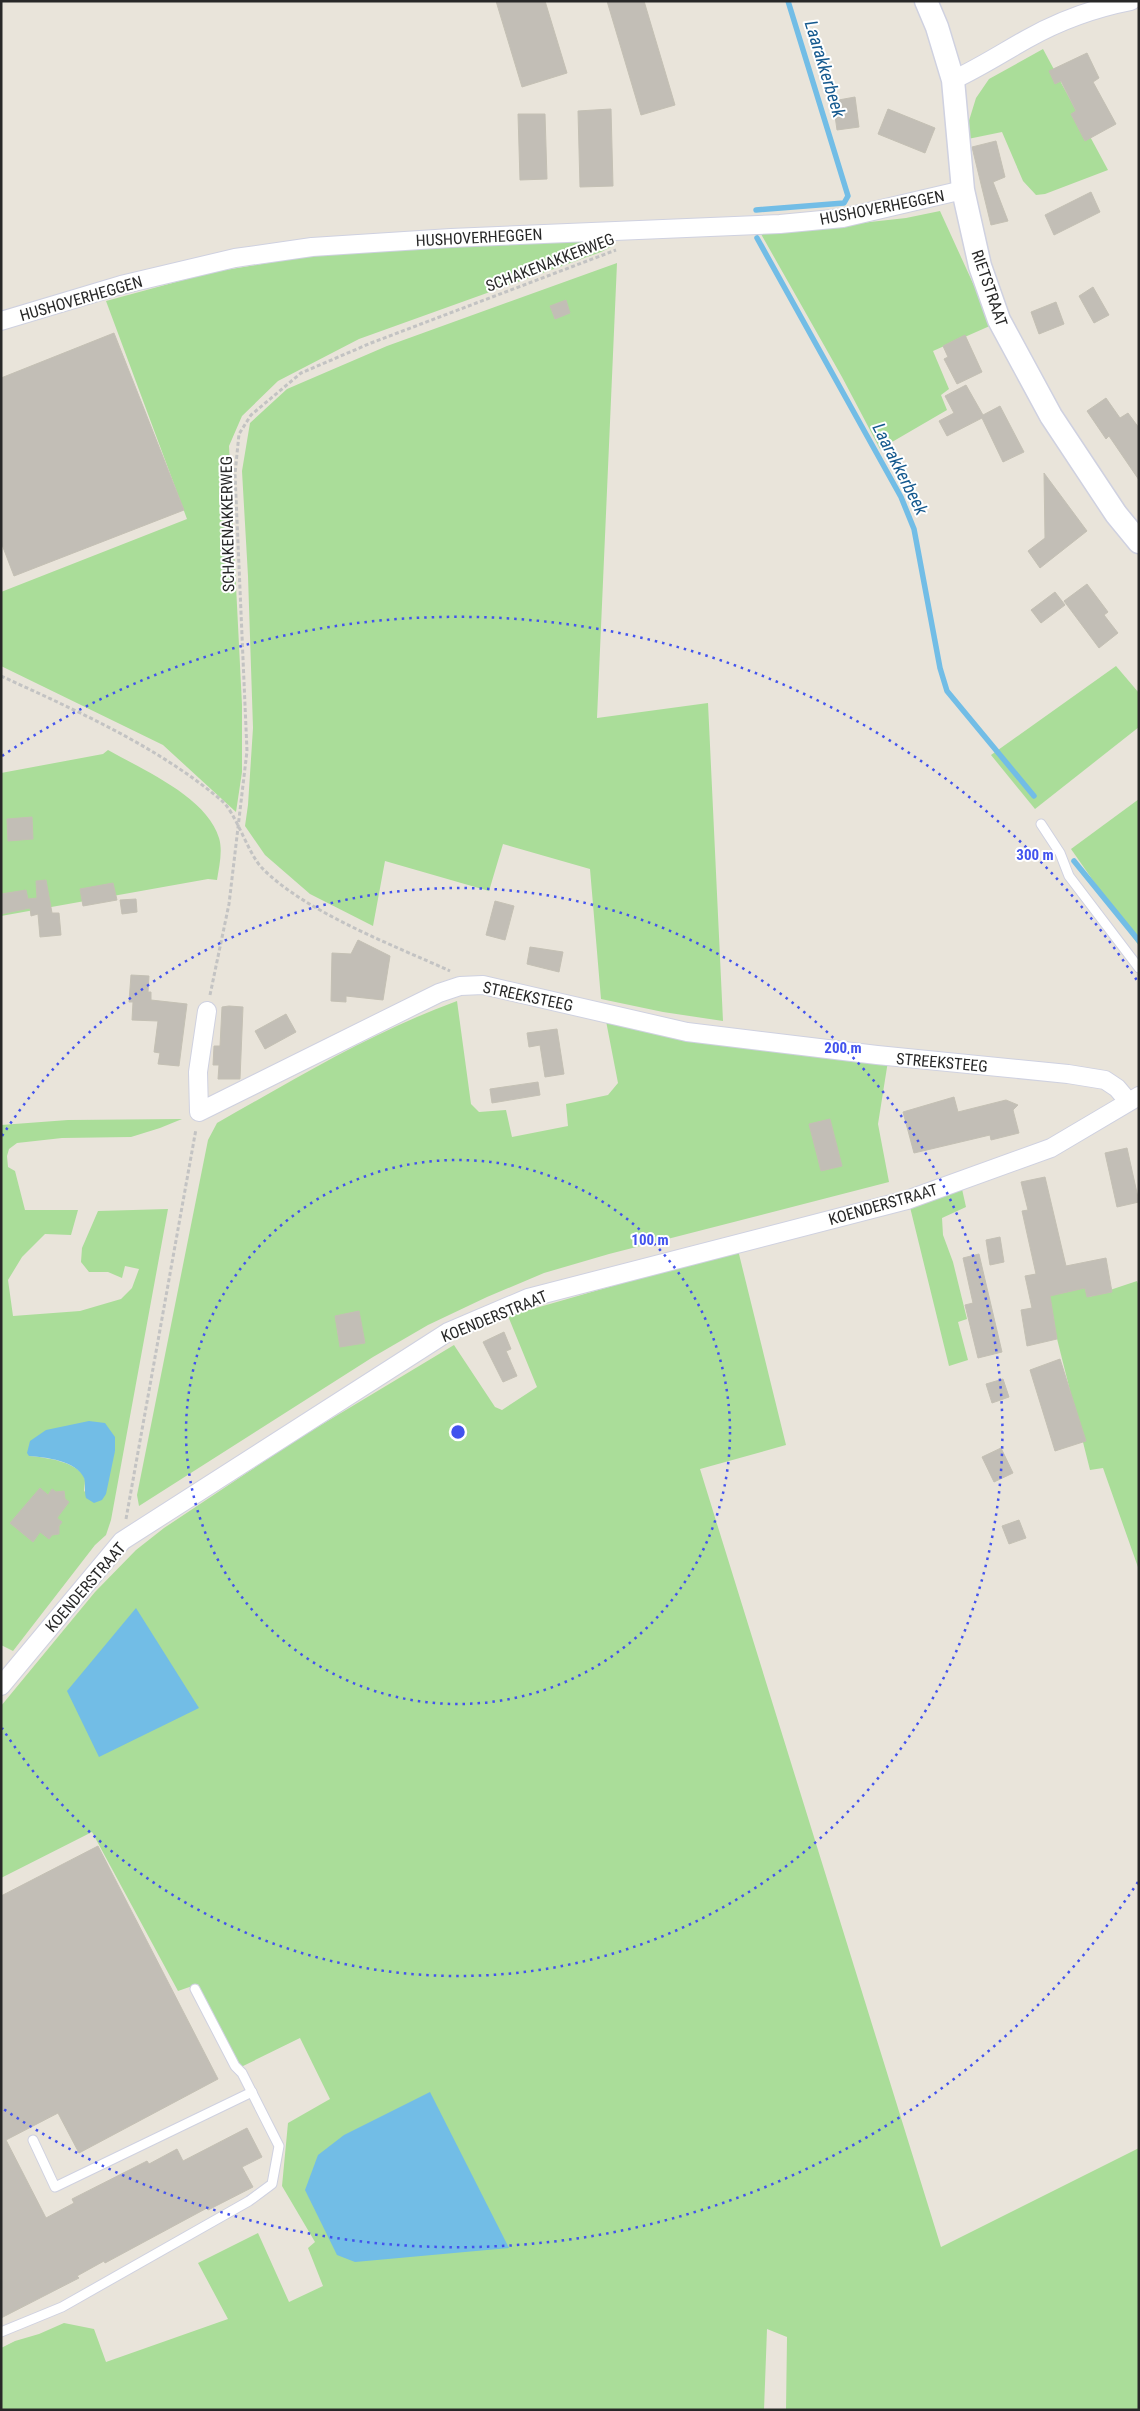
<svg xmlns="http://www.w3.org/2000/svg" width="1140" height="2411" viewBox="0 0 1140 2411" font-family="'Roboto Condensed',sans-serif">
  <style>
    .green { fill: #ad9; fill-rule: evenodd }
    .water { fill: #72bde6 }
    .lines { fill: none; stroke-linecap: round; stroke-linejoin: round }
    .stream { stroke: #72bde6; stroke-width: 5.5 }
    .building { fill: #c2beb6; stroke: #c4c0b4 }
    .service-casing { stroke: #cfd1e0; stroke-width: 11 }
    .minor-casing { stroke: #cfd1e0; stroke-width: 20 }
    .tertiary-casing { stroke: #cfd1e0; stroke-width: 25 }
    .path { stroke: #c3c3c3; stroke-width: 3; stroke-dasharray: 4 2.5; stroke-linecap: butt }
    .service { stroke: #fff; stroke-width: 9 }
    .minor { stroke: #fff; stroke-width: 18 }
    .tertiary { stroke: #fff; stroke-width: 22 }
    .ring { fill: none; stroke: #4253ee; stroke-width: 2.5; stroke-dasharray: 2.5 5 }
    .labels { text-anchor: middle; stroke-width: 4; stroke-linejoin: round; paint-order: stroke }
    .street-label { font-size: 16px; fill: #282828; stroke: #fff }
    .water-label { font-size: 18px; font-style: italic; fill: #15598e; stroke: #fff }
    .centre { fill: #4253ee; stroke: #fff; stroke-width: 2.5 }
    .ring-label { font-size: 15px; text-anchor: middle; font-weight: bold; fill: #4253ee; stroke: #fff; stroke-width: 4; stroke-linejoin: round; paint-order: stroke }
  </style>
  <rect width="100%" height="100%" fill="#e9e4da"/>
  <!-- green -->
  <g class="green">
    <polygon points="1043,49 1108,170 1045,194 1036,195 1023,181 1002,132 963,140 976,98 989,79"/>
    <polygon points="940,211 992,325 933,351 949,389 941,395 947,410 880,449 842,377 761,234 906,218"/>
    <polygon points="615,238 615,245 601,252 359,339 278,381 242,416 229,446 242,705 242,772 236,812 163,745 1,666 1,592 187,519 106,301 213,272 336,252"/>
    <polygon points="617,263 597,718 708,703 723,1021 663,1012 601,999 590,869 503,844 489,891 385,861 373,926 310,894 265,855 245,826 248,805 253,728 248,576 242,471 250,423 287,389 387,346"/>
    <polygon points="1116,666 1139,693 1139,727 1035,809 991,755"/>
    <path d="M108 750C143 770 207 797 219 838 223 851 219 867 217 880L208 879 1 916V773L103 754Z"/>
    <polygon points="1139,799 1139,946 1071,849"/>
    <path d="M457 1001 471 1104 479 1112 506 1110 512 1137 568 1126 566 1104 608 1095 618 1083 606 1021 888 1061 878 1124 889 1182 609 1254 544 1273 487 1297 428 1325 373 1357 139 1506 137 1495 208 1140 217 1123C295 1079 372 1032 457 1001Z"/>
    <path d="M182 1119 160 1128 131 1137 62 1138 17 1143 9 1149 7 1156 8 1167 15 1171 25 1210H78L71 1235 45 1234 22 1257 8 1280 13 1316 80 1311 121 1299 132 1288 139 1269 125 1266 122 1278 108 1272H89L81 1262 82 1248 98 1211 168 1209 111 1520 106 1535 95 1545 13 1651 1 1645V1125L68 1120ZM115 1451 84 1492C84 1489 85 1484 85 1480 81 1462 44 1457 29 1456Z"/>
    <polygon points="962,1189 966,1207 942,1218 943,1235 953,1262 967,1319 958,1322 968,1360 949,1366 909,1203"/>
    <polygon points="738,1250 786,1445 700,1469 941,2247 1139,2148 1139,2410 786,2410 787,2337 767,2329 764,2410 1,2410 1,2348 15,2341 39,2334 64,2323 94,2329 106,2362 228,2319 198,2263 258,2233 289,2302 323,2286 308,2248 315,2242 282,2186 288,2123 330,2099 300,2038 241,2067 198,1984 178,1991 92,1832 1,1878 1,1706 95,1592 136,1550 164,1528 296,1440 454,1345 495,1407 502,1410 537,1387 508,1316"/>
    <polygon points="1137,1281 1139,1286 1139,1570 1103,1468 1090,1470 1046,1295 1085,1282 1089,1297"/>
  </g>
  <!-- water -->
  <g class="water">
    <path d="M89 1421 105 1423 115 1437V1451L106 1494 102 1500 94 1503 86 1498C84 1492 86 1484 84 1478 77 1461 45 1457 29 1456L27 1453 30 1441 46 1430Z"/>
    <polygon points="136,1608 199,1708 99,1757 67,1691"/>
    <polygon points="430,2092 509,2248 355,2262 337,2255 305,2190 318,2155 344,2135"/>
  </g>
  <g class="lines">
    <!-- stream -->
    <g class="stream">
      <polyline points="756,210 844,203 848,196 788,1"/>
      <polyline points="757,238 901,497 914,529 940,668 947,691 1034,796"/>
      <polyline points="1074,861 1139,941"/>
    </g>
  </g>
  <!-- building -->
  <g class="building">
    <polygon points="496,1 545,1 567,73 522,87"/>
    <polygon points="607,1 644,1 675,105 641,115"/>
    <polygon points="1087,53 1099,78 1093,82 1116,124 1085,141 1071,114 1076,111 1061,81 1055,84 1049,71"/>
    <polygon points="855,97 859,127 837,130 833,101"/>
    <polygon points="611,109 613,186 580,187 578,111"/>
    <polygon points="888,109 935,128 925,153 878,134"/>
    <polygon points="518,114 545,114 547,179 520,180"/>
    <polygon points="996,141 1005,177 993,182 1008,221 991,225 972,147"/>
    <polygon points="1091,192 1100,212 1054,235 1045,215"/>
    <polygon points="1093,287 1109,315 1094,323 1079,296"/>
    <polygon points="566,300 570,313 555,319 550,306"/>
    <polygon points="1056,302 1064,324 1039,334 1031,312"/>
    <polygon points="114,333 184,510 14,576 1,542 1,378"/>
    <polygon points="965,335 982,372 957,384 944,359 948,357 943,346"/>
    <polygon points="966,385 983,415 1000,406 1024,452 1003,462 982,418 947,436 939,421 954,413 945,396"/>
    <polygon points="1106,398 1120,418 1128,413 1139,428 1139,480 1109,436 1106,439 1087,411"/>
    <polygon points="1044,473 1087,531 1040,568 1028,551 1045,538"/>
    <polygon points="1087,584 1108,612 1104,615 1118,633 1099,648 1064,601"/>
    <polygon points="1055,592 1065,605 1041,623 1031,610"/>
    <polygon points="32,817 33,839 8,841 7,819"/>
    <polygon points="46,880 52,913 59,913 61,935 40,937 38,914 31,916 30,908 1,914 1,894 26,890 28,899 37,898 36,881"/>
    <polygon points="113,883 117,900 83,906 80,889"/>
    <polygon points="136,899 137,912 122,914 120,900"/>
    <polygon points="495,901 514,906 505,940 486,935"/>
    <polygon points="358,940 390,956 383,1000 346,996 346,1002 331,1001 332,953 351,954"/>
    <polygon points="530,947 563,952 559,972 527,964"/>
    <polygon points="131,975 149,976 148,992 151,992 151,1000 187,1004 179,1066 158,1064 160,1053 154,1052 158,1021 132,1020 133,1002 129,1002"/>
    <polygon points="229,1006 243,1007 240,1079 218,1079 219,1065 213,1065 214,1046 220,1046 222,1007"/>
    <polygon points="286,1014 296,1032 265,1049 255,1031"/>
    <polygon points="557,1029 564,1074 545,1077 540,1045 529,1047 527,1033"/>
    <polygon points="538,1082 540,1095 492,1103 490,1089"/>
    <polygon points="954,1097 958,1112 1006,1100 1018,1105 1013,1110 1019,1133 991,1140 990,1135 914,1153 903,1112"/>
    <polygon points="830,1119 842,1166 821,1171 809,1124"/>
    <polygon points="1127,1148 1139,1202 1117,1207 1105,1153"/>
    <polygon points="1045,1177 1066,1266 1106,1258 1112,1292 1087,1297 1085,1288 1050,1296 1057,1339 1027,1346 1021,1310 1032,1308 1025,1276 1036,1274 1022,1211 1028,1210 1021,1182"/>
    <polygon points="1000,1237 1004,1262 990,1265 986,1240"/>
    <polygon points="979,1254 1002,1352 978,1358 965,1305 973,1303 963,1258"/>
    <polygon points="359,1311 365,1343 340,1347 335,1316"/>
    <polygon points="504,1332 511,1349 506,1351 517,1376 503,1382 483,1342"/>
    <polygon points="1060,1359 1086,1441 1055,1451 1030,1370"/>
    <polygon points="1003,1379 1009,1397 992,1403 986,1384"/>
    <polygon points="1001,1448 1013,1473 994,1482 982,1457"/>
    <polygon points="40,1488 48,1495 52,1489 56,1492 64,1491 65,1499 69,1502 57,1518 62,1522 59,1526 59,1534 52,1535 49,1539 40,1532 33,1542 10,1523"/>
    <polygon points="1019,1520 1026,1538 1009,1544 1002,1526"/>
    <polygon points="98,1846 218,2079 79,2153 58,2113 6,2140 46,2218 74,2203 72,2199 147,2161 149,2164 177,2149 183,2161 247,2128 262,2157 242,2167 253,2187 208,2210 207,2208 105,2263 104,2261 77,2276 79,2278 1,2318 1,1896"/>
  </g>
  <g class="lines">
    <!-- service casing -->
    <g class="service-casing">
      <g id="service">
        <polyline points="1041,824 1060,853 1069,876 1139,968"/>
        <polyline points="33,2140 55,2187 252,2092"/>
        <polyline points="1,2332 62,2307 249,2201 272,2184 279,2146 242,2073 235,2066 195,1989"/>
      </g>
    </g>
    <!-- minor casing -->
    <g class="minor-casing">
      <g id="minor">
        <path d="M953 80C979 68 1002 53 1027 39 1059 21 1095 8 1131 1"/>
        <polyline points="1,321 121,285 235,258 312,247 451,238 780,224 843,218 963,190"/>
        <polyline points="207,1011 198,1072 199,1112 439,993 460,986 483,985 687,1032 877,1055 1068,1074 1105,1080 1117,1088 1128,1101"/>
        <polyline points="1,1686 122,1541 448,1332 528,1298 907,1200 1051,1148 1139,1096"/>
      </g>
    </g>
    <!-- tertiary casing -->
    <g class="tertiary-casing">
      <polyline id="tertiary" points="926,1 937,27 953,80 963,190 980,266 999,320 1051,416 1116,514 1139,542"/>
    </g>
    <!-- path -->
    <g class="path">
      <path d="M1 676C77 711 157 746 221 800 236 812 247 852 262 868 305 912 393 945 450 971"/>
      <polyline points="210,995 229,904 247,751 235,474 239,434 251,415 301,373 371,343 616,250"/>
      <polyline points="126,1519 196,1129"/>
    </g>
    <!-- service -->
    <use href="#service" class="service"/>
    <!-- minor -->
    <use href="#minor" class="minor"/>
    <!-- tertiary -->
    <use href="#tertiary" class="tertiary"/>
  </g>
  <!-- distance rings -->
  <g class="ring">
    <circle cx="458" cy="1432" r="272"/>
    <path d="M2 1136A544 544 0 1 1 2 1728"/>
    <path d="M1138 1882A816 816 0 0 1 2 2108M2 756A816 816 0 0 1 1138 982"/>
  </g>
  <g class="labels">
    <!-- street labels -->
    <g class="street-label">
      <text transform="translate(882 207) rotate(-11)" y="6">HUSHOVERHEGGEN</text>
      <text transform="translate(479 237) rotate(-3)" y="6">HUSHOVERHEGGEN</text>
      <text transform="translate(550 262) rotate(-21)" y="6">SCHAKENAKKERWEG</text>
      <text transform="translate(990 288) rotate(71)" y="6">RIETSTRAAT</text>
      <text transform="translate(81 298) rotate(-16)" y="6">HUSHOVERHEGGEN</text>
      <text transform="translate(227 524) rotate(-91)" y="6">SCHAKENAKKERWEG</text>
      <text transform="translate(528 996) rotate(12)" y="6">STREEKSTEEG</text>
      <text transform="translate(942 1062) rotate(5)" y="6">STREEKSTEEG</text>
      <text transform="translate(883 1204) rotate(-16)" y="6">KOENDERSTRAAT</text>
      <text transform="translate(494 1316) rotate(-22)" y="6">KOENDERSTRAAT</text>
      <text transform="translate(85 1587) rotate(-49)" y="6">KOENDERSTRAAT</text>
    </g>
    <!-- water labels -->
    <g class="water-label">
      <text transform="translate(825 69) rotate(73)" y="6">Laarakkerbeek</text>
      <text transform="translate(900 469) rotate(63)" y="6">Laarakkerbeek</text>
    </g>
  </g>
  <circle cx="458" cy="1432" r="8" class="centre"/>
  <g class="ring-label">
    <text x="1035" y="860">300 m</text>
    <text x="843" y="1053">200 m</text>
    <text x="650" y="1245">100 m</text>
  </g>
  <!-- border -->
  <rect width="1140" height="2411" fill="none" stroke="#282828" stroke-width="5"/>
</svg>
